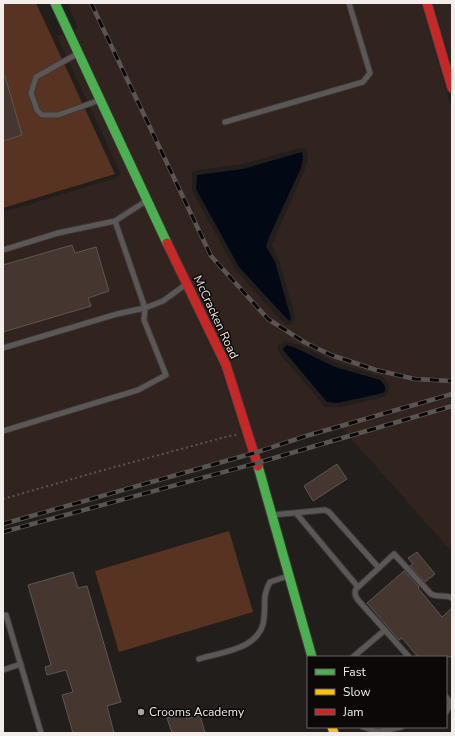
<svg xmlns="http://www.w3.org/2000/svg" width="455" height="736" viewBox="0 0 455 736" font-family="'Nunito Sans',sans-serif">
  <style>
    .built { fill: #31231e; fill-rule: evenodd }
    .green { fill: #593322 }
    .water { fill: #030914 }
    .building { fill: #45372f; stroke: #5a5755 }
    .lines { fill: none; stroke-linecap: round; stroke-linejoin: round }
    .lane-casing { stroke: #3d3938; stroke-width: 7 }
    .fast-casing { stroke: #3d3938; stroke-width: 11 }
    .slow-casing { stroke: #3d3938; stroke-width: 11 }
    .jam-casing { stroke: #3d3938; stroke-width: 11 }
    .path { stroke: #595655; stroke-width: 2; stroke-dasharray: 2 3; stroke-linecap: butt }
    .lane { stroke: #5a5756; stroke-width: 5 }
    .fast { stroke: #4caf50; stroke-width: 9 }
    .slow { stroke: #ffc107; stroke-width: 9 }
    .jam { stroke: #c62828; stroke-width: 9 }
    .rail-casing { stroke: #595553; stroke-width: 4.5 }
    .rail { stroke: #0b0807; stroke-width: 3; stroke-dasharray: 9; stroke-linecap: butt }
    .poi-dot { fill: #a9a4a2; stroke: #0b0807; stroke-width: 1.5 }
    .labels { text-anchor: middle; stroke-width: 3; stroke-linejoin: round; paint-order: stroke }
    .street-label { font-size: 12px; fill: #f2ecea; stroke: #0b0807 }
    .poi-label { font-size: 12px; fill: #f2ecea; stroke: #0b0807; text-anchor: start }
  </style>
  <rect width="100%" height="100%" fill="#221e1c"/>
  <!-- built -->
  <g class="built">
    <path d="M67 3H421L450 104H452V552L341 427 259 451 74 30 78 28ZM301 148 306 149 308 157 305 169 272 245 279 260 295 316 292 324 287 325 276 315 235 269 192 191V173L197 170 243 164ZM285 341 300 345 337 363 383 377 389 385V392L384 397 340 407H325L280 354 278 349V346Z"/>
    <polygon points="433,3 452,3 452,66"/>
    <polygon points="63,34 220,367 248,455 3,527 3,212 116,178 120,175 120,172 57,36"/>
  </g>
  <!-- green -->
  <g class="green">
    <polygon points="3,3 36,3 115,174 3,208"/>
    <polygon points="229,531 253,612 119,652 95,571"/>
  </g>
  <!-- water -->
  <g class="water">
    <polygon points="302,152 303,157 301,168 270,235 266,246 275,262 291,318 289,321 239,267 196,189 197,175 243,169"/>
    <polygon points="287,345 298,349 335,367 380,380 385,386 385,391 383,393 338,403 327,402 284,351 283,348"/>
  </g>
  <!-- building -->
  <g class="building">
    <polygon points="3,76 5,76 22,135 3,141"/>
    <polygon points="72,245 75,253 96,247 109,291 88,298 91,306 3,332 3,265"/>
    <polygon points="337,464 347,479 313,501 304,486"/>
    <polygon points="417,552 435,574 425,582 410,566 413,564 408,558"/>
    <polygon points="404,571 419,587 418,588 442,617 452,608 452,657 418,657 402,638 399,640 367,603"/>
    <polygon points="73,572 78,588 87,586 121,702 107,706 114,733 73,733 62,695 73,692 66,670 47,675 45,667 51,665 28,585"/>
    <polygon points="185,713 187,719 200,715 205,733 172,733 167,718"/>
  </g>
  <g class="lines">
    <!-- lane casing -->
    <g class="lane-casing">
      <g id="lane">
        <polyline points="77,54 36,77 31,93 37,110 42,115 58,115 100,100"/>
        <polyline points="225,122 363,82 370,73 349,3"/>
        <polyline points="3,250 58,233 115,221 146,201"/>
        <polyline points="3,348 117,314 145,308 115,221"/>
        <polyline points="3,431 138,390 166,375 144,320 145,308 163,301 185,285"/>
        <polyline points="296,513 358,587"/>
        <polyline points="272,515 325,510 329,512 379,568"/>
        <polyline points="6,615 41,733"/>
        <polyline points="353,657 385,630"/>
        <path d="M409 657 358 600C355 596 354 593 356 589L394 554 431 594C438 598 446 594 452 598"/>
        <path d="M199 659C222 652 262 649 264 618 266 603 262 596 270 582L288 576"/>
        <polyline points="3,670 21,664"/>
        <polyline points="446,697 451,703"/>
        <polyline points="446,712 452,701"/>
        <polyline points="363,727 378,732 401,727"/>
      </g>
    </g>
    <!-- fast casing -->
    <g class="fast-casing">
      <g id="fast">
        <polyline points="55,3 167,243"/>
        <polyline points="258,466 312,657"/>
      </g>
    </g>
    <!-- slow casing -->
    <g class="slow-casing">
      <polyline id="slow" points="332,727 334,733"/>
    </g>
    <!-- jam casing -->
    <g class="jam-casing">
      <g id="jam">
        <polyline points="427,3 452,88"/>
        <polyline points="167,243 226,365 258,466"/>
      </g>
    </g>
    <!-- path -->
    <polyline class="path" points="3,499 100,471 229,436 237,435"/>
    <!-- lane -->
    <use href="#lane" class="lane"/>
    <!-- fast -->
    <use href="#fast" class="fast"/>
    <!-- slow -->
    <use href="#slow" class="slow"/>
    <!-- jam -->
    <use href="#jam" class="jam"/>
    <!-- rail casing -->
    <g class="rail-casing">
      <g id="rail">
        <polyline points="91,3 211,256 268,319 304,342 331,355 376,370 415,379 452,381"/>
        <polyline points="3,524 254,453 306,436 452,394"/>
        <polyline points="3,532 257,463 452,406"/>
      </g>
    </g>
    <!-- rail -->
    <use href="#rail" class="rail"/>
  </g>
  <!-- markers -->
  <circle class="poi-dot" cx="141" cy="712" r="4"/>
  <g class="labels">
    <!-- street labels -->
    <g class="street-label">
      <text transform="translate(216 317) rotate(65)" y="4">McCracken Road</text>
    </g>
    <!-- poi labels -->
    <g class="poi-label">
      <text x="149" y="716">Crooms Academy</text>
    </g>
  </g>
  <!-- border -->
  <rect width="455" height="736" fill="none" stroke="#f2ecea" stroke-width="8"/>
  <!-- legend -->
  <rect x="307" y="656" width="140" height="72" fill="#0b0807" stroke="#676362"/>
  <rect x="315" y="669" width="20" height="6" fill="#4caf50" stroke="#676362"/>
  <text x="343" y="676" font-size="12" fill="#f2ecea">Fast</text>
  <rect x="315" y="689" width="20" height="6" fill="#ffc107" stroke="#676362"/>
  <text x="343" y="696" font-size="12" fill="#f2ecea">Slow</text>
  <rect x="315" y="709" width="20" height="6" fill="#c62828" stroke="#676362"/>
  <text x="343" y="716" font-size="12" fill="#f2ecea">Jam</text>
</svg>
